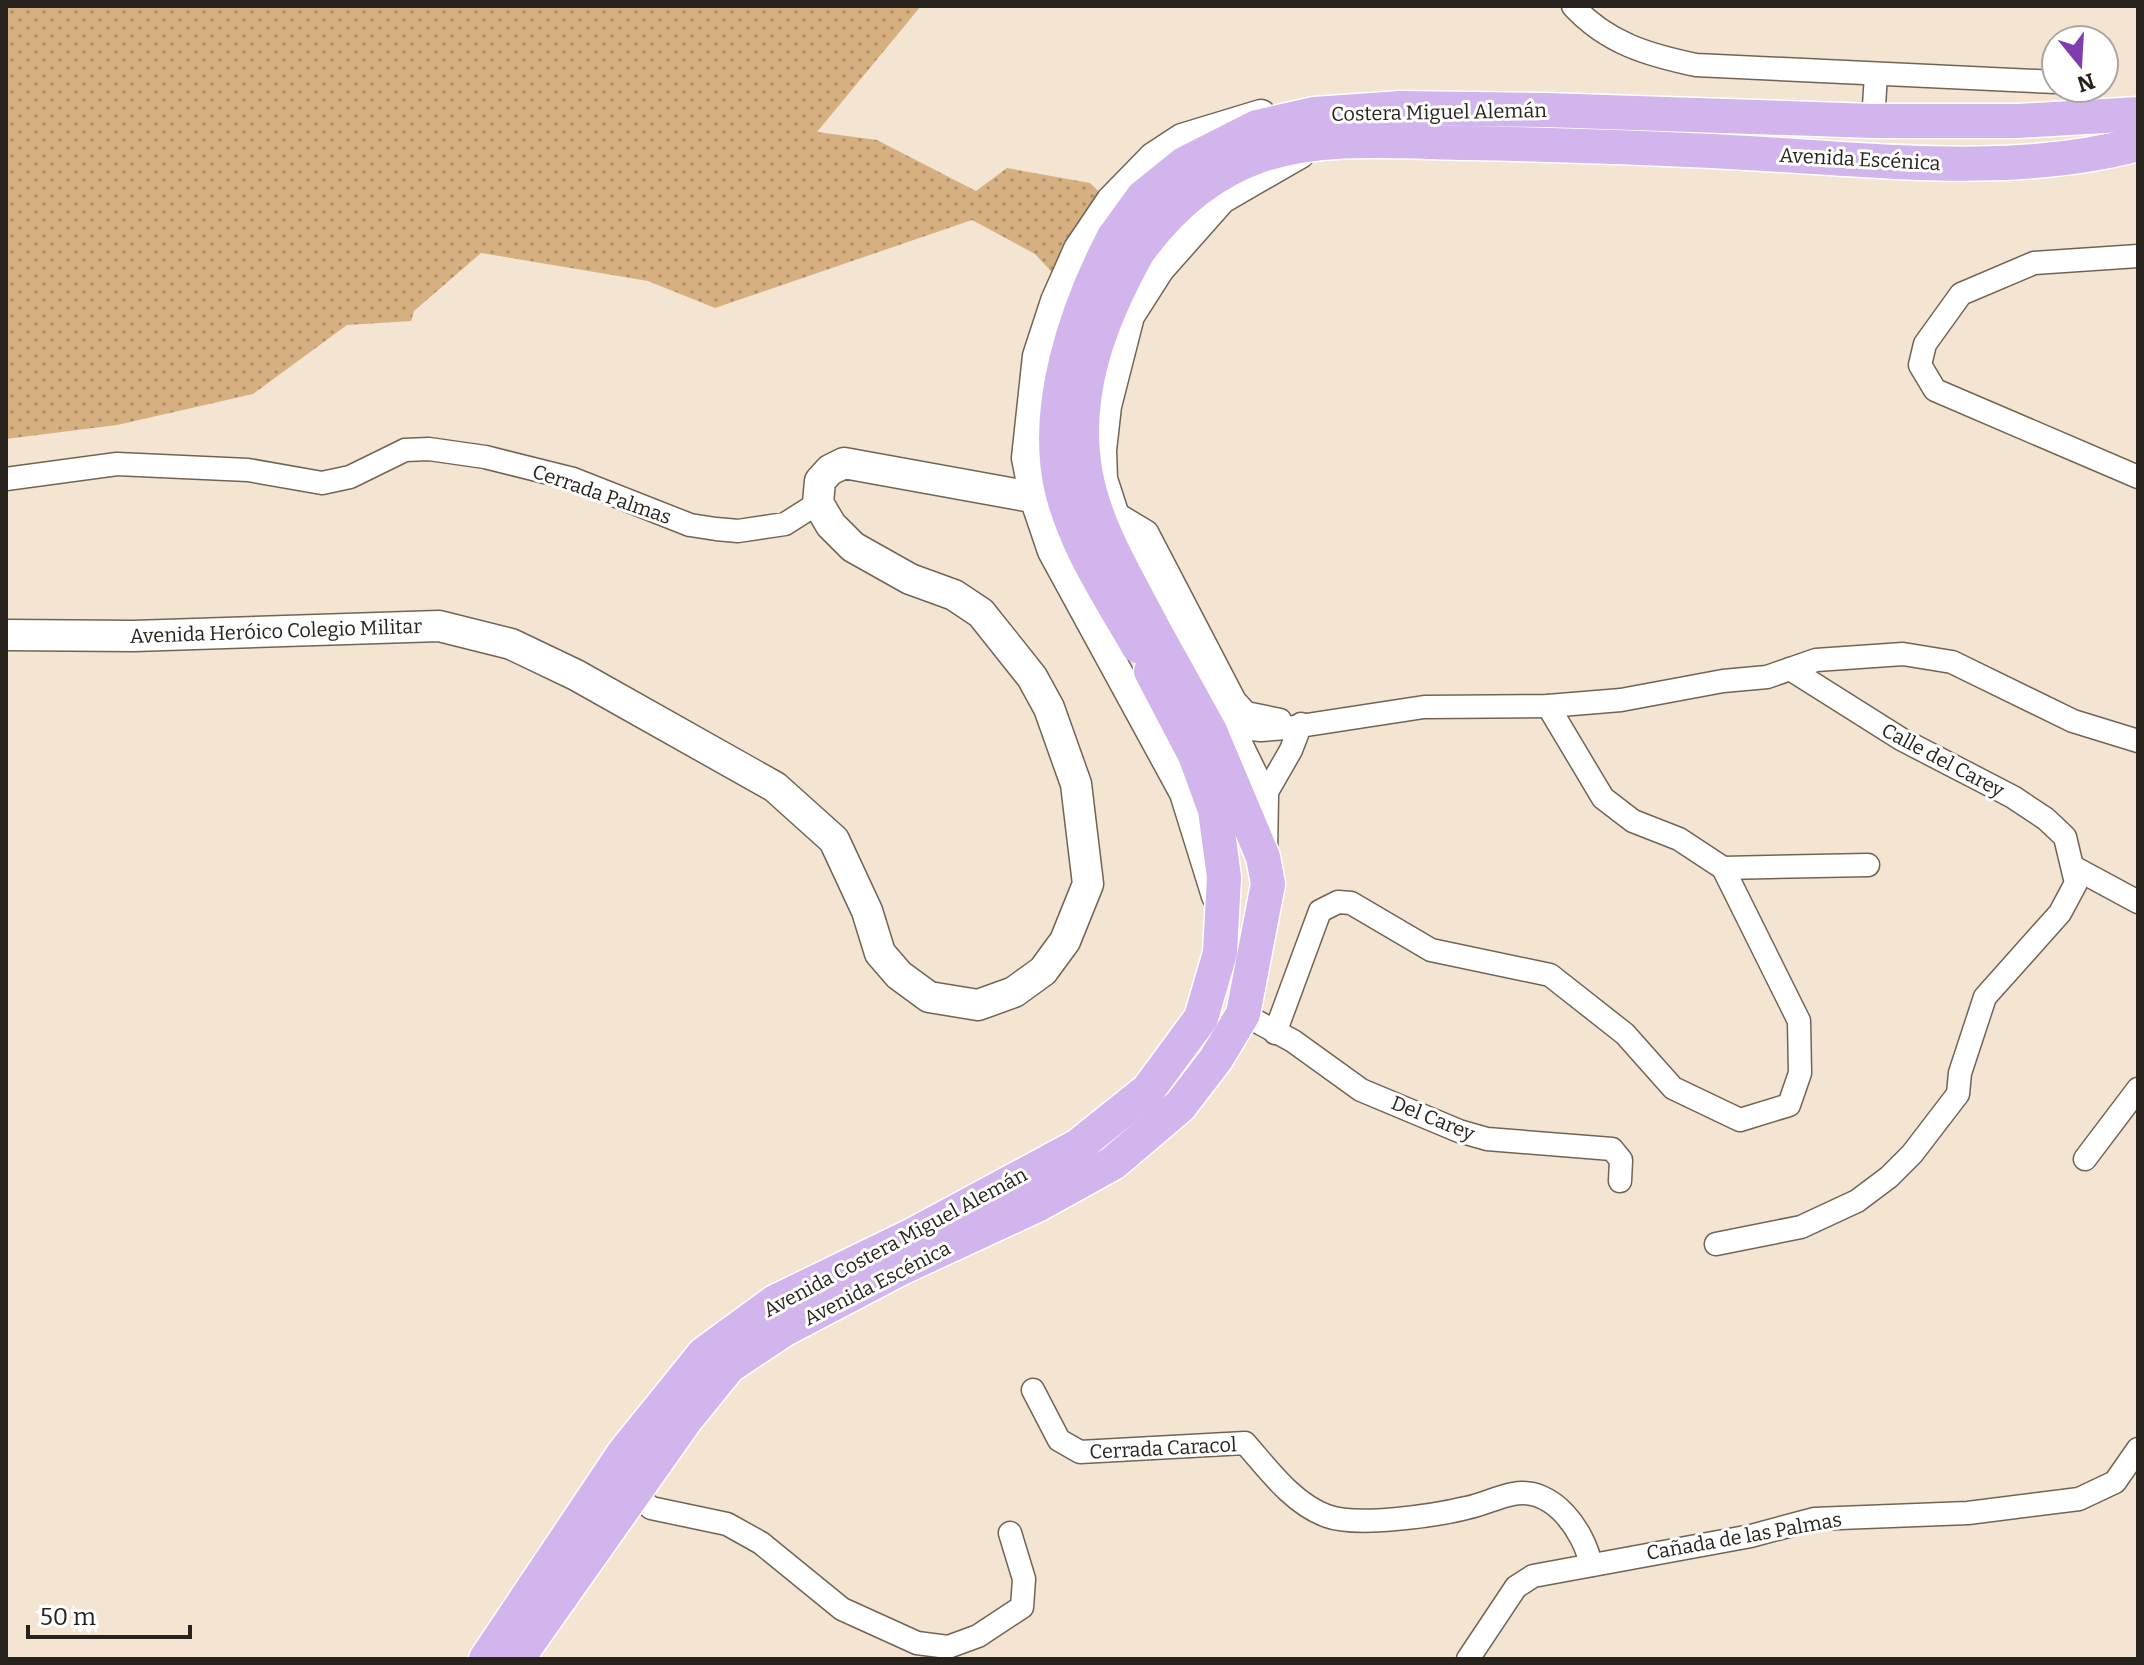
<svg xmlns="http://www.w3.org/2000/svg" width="2144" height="1665" viewBox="0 0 2144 1665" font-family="Bitter,serif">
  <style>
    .garden { fill: url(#garden-dots) }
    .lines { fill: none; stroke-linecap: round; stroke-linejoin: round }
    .minor-casing { stroke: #726454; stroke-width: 25 }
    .tertiary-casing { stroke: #726454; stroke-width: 31 }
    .secondary-casing { stroke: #726454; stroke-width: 33 }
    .primary-casing { stroke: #fff; stroke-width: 37 }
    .minor { stroke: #fff; stroke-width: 22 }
    .tertiary { stroke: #fff; stroke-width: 28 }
    .secondary { stroke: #fff; stroke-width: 30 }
    .primary { stroke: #d3b5ee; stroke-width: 34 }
    .primary-bridge-casing { stroke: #fff; stroke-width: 37; stroke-linecap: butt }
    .primary-bridge { stroke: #d3b5ee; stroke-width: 34 }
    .labels { text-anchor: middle; stroke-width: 6; stroke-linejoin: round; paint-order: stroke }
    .street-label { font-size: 20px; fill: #27221b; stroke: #fff }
  </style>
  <defs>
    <pattern id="garden-dots" width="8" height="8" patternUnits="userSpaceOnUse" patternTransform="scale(2)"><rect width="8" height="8" fill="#d7b082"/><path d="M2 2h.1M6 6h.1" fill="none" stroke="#ae8f6a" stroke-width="1.8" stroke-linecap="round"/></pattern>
  </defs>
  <rect width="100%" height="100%" fill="#f4e4d2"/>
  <!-- garden -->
  <polygon class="garden" points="6,6 921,6 817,132 877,140 976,191 1007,168 1090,183 1119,211 1073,295 1035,254 972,220 715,308 648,281 481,253 414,311 411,321 347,325 253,394 117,425 6,439"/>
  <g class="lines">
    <!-- minor casing -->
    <g class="minor-casing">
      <g id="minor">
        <path d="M1573 6C1607 43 1648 55 1696 65L2056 82"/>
        <polyline points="1873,121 1876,75"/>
        <polyline points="2138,256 2034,263 1961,294 1925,344 1920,365 1935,390 2138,477"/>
        <polyline points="6,479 117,464 248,470 322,483 350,477 405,450 429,449 485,457 573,479 690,525 716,529 738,531 785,524 818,503"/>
        <polyline points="1112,511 1147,532 1235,701 1246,713 1280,720"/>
        <polyline points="1232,727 1261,730 1287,728 1424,707 1548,706 1621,700 1723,681 1767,677 1816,660 1903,654 1952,662 2073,721 2138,741"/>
        <polyline points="1264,797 1291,750 1301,724"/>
        <polyline points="1723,868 1868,865"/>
        <polyline points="2075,868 2138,902"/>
        <polyline points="1243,1014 1293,1041 1361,1090 1459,1131 1487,1139 1612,1149 1621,1160 1620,1181"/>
        <polyline points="1275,1033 1320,911 1338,902 1351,903 1431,950 1550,975 1625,1034 1673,1088 1740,1120 1789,1105 1800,1073 1799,1021 1723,868 1679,839 1633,821 1603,798 1548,706"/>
        <polyline points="2085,1159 2138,1089"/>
        <polyline points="1716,1244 1801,1227 1857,1201 1889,1177 1912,1154 1958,1094 1960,1073 1985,997 2060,913 2076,883 2065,837 2046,819 2013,797 1901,739 1790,669"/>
        <path d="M1033 1390 1059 1440 1080 1452 1245 1443C1268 1469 1293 1504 1327 1516 1356 1527 1434 1516 1466 1508 1482 1505 1497 1497 1513 1494 1553 1486 1584 1531 1591 1565"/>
        <polyline points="634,1493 651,1508 727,1524 761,1543 842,1609 917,1643 948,1647 978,1636 1022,1607 1024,1579 1010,1533"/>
        <polyline points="1468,1659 1516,1587 1533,1576 1751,1536 1814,1519 1968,1513 2079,1499 2115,1482 2138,1449"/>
      </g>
    </g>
    <!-- tertiary casing -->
    <g class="tertiary-casing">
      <g id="tertiary">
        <polyline points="1263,852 1264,797 1168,601 1116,519 1103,479 1102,450 1107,406 1130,316 1160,269 1222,199 1300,154"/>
        <polyline points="1216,896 1184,793 1052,551 1034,498 1026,458 1037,356 1055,301 1078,249 1111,200 1153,157 1182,138 1261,114"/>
      </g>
    </g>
    <!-- secondary casing -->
    <g class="secondary-casing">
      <polyline id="secondary" points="6,635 134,636 439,626 511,644 576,675 775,787 834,840 867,911 880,953 899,975 929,997 978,1005 1014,992 1043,971 1065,941 1088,884 1076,784 1049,708 1032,677 981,613 954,595 910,579 853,547 831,525 818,503 820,481 830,470 844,463 1087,507"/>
    </g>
    <!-- primary casing -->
    <g class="primary-casing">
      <g id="primary">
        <polyline points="1114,237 1143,197 1184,164 1257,127 1314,114 1401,108 1546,110 1873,121 2018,121 2138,114"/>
        <path d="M1138 252C1169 209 1208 174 1259 156 1325 134 1400 142 1469 143 1568 145 1666 148 1765 154 1886 161 2019 176 2138 144"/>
        <polyline points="486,1659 624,1453 704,1354 775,1302 913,1235 1078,1146 1148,1090 1201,1018 1220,953 1224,877 1215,810 1195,755 1151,671"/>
        <polyline points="517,1659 686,1419 729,1366 783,1330 901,1268 1039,1204 1113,1163 1180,1106 1216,1059 1243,1014 1268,884 1263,857 1210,731 1155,632"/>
      </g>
    </g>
    <!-- minor -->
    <use href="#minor" class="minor"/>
    <!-- tertiary -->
    <use href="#tertiary" class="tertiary"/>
    <!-- secondary -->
    <use href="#secondary" class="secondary"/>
    <!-- primary -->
    <use href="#primary" class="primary"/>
    <!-- primary-bridge casing -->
    <g class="primary-bridge-casing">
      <g id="primary-bridge">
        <path d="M1114 237C1076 309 1042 409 1062 491 1076 547 1110 597 1138 646"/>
        <path d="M1138 252C1100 320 1071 395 1086 475 1096 530 1130 583 1155 632"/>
      </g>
    </g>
    <!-- primary-bridge -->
    <use href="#primary-bridge" class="primary-bridge"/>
  </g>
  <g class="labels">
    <!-- street labels -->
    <g class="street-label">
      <text transform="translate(1439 112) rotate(-1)" y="7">Costera Miguel Alemán</text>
      <text transform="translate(1860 159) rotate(3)" y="7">Avenida Escénica</text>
      <text transform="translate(602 494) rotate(19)" y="7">Cerrada Palmas</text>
      <text transform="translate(276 631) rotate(-2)" y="7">Avenida Heróico Colegio Militar</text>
      <text transform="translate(1943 760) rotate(28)" y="7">Calle del Carey</text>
      <text transform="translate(1433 1118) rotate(22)" y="7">Del Carey</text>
      <text transform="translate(895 1242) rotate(-28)" y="7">Avenida Costera Miguel Alemán</text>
      <text transform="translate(877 1283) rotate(-27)" y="7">Avenida Escénica</text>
      <text transform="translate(1163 1448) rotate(-3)" y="7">Cerrada Caracol</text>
      <text transform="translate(1744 1536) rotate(-10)" y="7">Cañada de las Palmas</text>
    </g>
  </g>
  <!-- border -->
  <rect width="2144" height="1665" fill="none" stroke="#27221b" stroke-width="16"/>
  <!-- north arrow -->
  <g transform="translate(2080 64) rotate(162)"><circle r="38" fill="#ffffff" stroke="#a9a7a4" stroke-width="2"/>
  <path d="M0-6L14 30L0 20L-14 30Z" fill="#803db1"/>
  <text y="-12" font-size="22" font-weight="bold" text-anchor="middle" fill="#27221b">N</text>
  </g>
  <!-- scale -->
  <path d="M28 1625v12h162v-12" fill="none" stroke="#27221b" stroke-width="4"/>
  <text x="40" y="1625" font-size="24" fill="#27221b" stroke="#ffffff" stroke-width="6" paint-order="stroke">50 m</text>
</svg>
